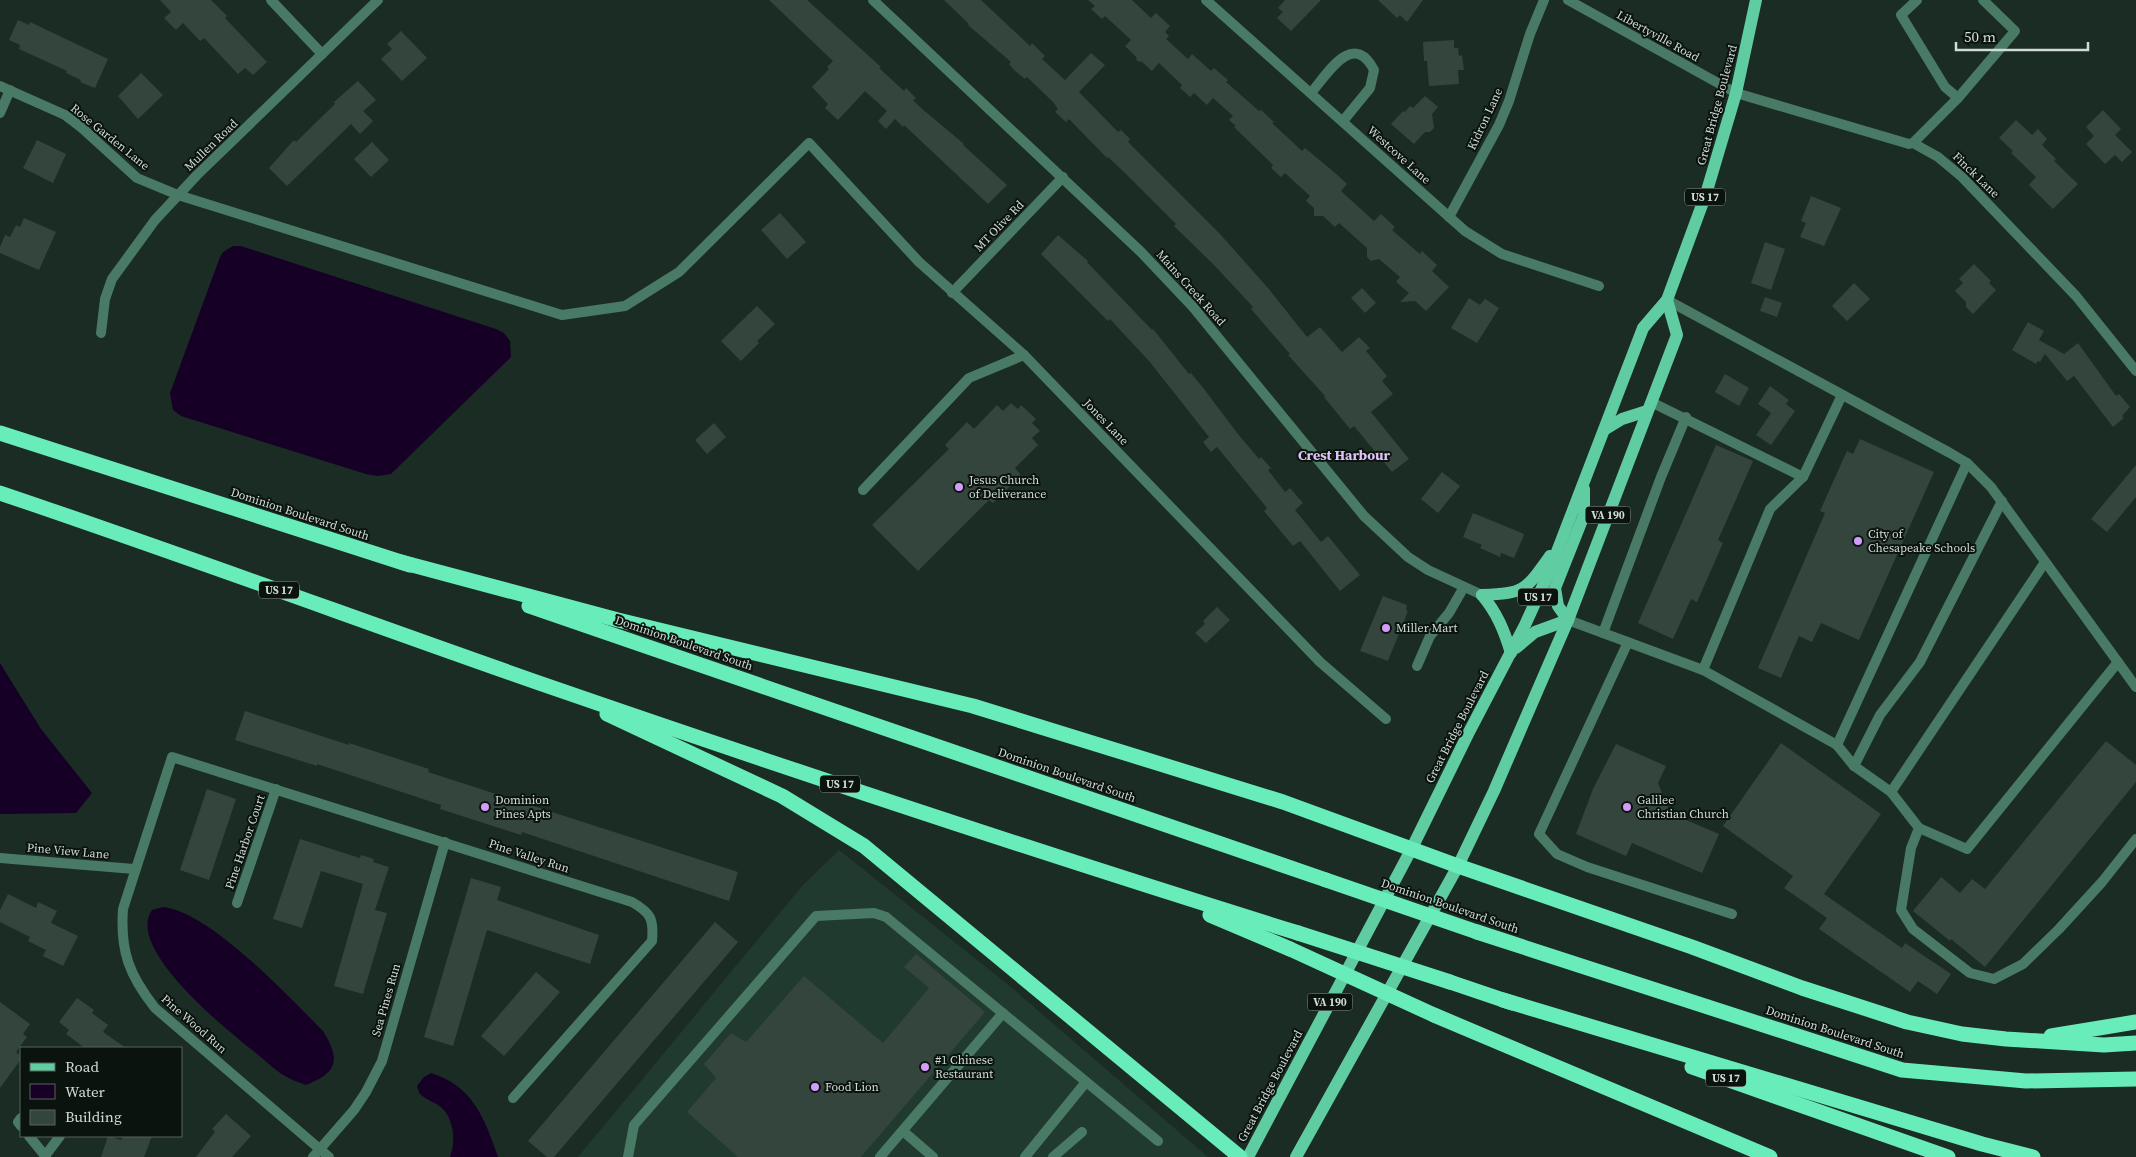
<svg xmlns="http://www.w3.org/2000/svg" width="2136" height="1157" viewBox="0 0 2136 1157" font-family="'Source Serif 4',serif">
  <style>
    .built { fill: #213a2f }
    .water { fill: #170025 }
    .building { fill: #33453d }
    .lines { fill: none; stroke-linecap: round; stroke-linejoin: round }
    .service { stroke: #497a65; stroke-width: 10 }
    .minor { stroke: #497a65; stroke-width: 10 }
    .primary { stroke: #60cca2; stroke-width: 12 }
    .motorway { stroke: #68edba; stroke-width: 15 }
    .motorway-bridge { stroke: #68edba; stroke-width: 15 }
    .poi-dot { fill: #d39cfc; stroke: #0b130f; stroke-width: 2 }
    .labels { text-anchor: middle; stroke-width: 4; stroke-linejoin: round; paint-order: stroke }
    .shield { fill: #0b130f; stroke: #96a09b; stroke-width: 1 }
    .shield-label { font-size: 11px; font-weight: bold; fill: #d1dcd7 }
    .street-label { font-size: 12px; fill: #d1dcd7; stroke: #0b130f }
    .poi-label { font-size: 12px; fill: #d1dcd7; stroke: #0b130f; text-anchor: start }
    .neighbourhood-label { font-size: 14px; font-weight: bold; fill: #e0c3f8; stroke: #0b130f }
  </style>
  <rect width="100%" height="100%" fill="#1a2c24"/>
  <!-- built -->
  <polygon class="built" points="839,850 1006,983 1208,1157 578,1157 802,886"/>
  <!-- water -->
  <g class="water">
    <polygon points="233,246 241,246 496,329 504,333 510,341 511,357 391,474 378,476 366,474 181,416 173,410 170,393 220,257 223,252"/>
    <polygon points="0,663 41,729 92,793 76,813 0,814"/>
    <path d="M163 907C209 911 289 997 323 1031 340 1059 339 1072 306 1085 299 1082 291 1080 285 1076 273 1069 263 1058 252 1050 225 1028 125 948 152 910Z"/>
    <path d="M431 1073C473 1086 485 1119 498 1157H450C456 1143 454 1119 442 1108 435 1102 426 1100 419 1093L417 1086 424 1077Z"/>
  </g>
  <!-- building -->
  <g class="building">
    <polygon points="160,0 211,0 227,16 225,18 267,62 253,75 245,68 238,74 204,38 200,41 183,23 176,30 164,18 171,12"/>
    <polygon points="769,0 807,0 881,67 879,68 904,91 906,88 916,98 913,100 921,108 964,144 963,145 1007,185 988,204 904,125 903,127 895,119 886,129 878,121 887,111 865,91 838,120 825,108 828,104 812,87 829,69 827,67 833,61"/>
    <polygon points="944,0 981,0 1030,46 1032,43 1045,56 1042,59 1065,80 1091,53 1105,65 1079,92 1118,132 1121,130 1130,139 1128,142 1221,235 1268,288 1307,337 1320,327 1342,352 1359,337 1370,348 1366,351 1387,376 1382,381 1393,394 1371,412 1409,459 1392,472 1354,426 1350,429 1324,397 1325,396 1288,355 1290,354 1251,309 1253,307 1215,266 1174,226 1176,224 1125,173 1108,157 1107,158 1069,119 1066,122 1055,112 1058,109 1053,102 1027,77 1025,79 1014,70 1009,64 1011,62 968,25 969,24"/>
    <polygon points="1088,0 1132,0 1151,18 1156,13 1170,26 1165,32 1169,36 1166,39 1188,59 1192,54 1211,71 1214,68 1228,80 1226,82 1259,111 1261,110 1274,122 1272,123 1302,151 1305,148 1334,172 1347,184 1341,191 1374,221 1381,214 1395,227 1392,230 1420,254 1422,251 1437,265 1432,271 1449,287 1426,311 1415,301 1400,302 1409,293 1396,282 1400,277 1379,259 1371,261 1367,257 1367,248 1339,223 1335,227 1323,216 1314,216 1314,208 1306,201 1310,196 1285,173 1281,177 1271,168 1273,165 1234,127 1236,126 1229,120 1233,116 1213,98 1207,105 1194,93 1190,97 1180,88 1182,85 1159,63 1152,71 1142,62 1137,61 1136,57 1125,46 1131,40 1105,16 1102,19 1091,9 1095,6"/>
    <polygon points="1285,0 1321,0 1291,31 1277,18 1283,12 1278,8"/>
    <polygon points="1378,0 1423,0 1407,22 1400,15 1397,18"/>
    <polygon points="18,20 29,25 30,22 108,59 95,88 80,82 81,80 66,73 67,71 19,49 20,45 9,40"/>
    <polygon points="401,31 427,58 402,81 381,59 392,49 387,44"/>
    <polygon points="1454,40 1454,48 1458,48 1459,56 1462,55 1464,70 1458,70 1459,84 1429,86 1427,61 1424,61 1423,42"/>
    <polygon points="141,73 163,95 138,119 118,96"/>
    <polygon points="358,81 376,100 363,111 373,121 360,134 351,124 287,186 269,168 294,140 296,142 335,104 334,102"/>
    <polygon points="1425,96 1438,107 1432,114 1434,128 1430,132 1425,132 1414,144 1391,124 1403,111 1405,112 1410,106 1413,108"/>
    <polygon points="2103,110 2121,129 2115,135 2132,152 2122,162 2115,155 2105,164 2086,144 2094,136 2086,127"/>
    <polygon points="2016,120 2032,135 2038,129 2047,139 2042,145 2056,159 2054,161 2078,184 2053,209 2029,185 2036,177 2011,153 2013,151 1999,138"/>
    <polygon points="37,140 66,154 53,183 23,168"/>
    <polygon points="372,142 389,160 371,177 354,159"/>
    <polygon points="1811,196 1841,208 1824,246 1800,237 1806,223 1801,221"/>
    <polygon points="780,213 806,242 787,259 761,230"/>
    <polygon points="24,218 56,232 39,270 0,253 0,247 5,235 10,237 16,225 20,227"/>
    <polygon points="1058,235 1088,261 1087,262 1152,330 1153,329 1189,374 1191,373 1204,389 1238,434 1259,459 1261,457 1271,468 1268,470 1285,492 1290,488 1303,503 1295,510 1321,542 1328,536 1360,575 1340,591 1300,541 1293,546 1264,511 1267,508 1217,447 1211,452 1203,442 1209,437 1149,361 1110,319 1108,321 1041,254"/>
    <polygon points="1765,242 1785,249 1771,290 1751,283"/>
    <polygon points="1974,264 1991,281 1989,283 1996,290 1973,314 1966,307 1966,302 1955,291 1963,283 1959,279"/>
    <polygon points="1854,283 1870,299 1847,321 1832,306"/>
    <polygon points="1362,288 1376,303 1365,313 1351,298"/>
    <polygon points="1765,297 1782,303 1777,317 1760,311"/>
    <polygon points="1469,298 1480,305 1485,299 1499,308 1477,343 1451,328"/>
    <polygon points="757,306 775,324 757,341 759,343 741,361 721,341"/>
    <polygon points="2028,322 2044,331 2039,340 2064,354 2078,343 2116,396 2119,394 2130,407 2122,416 2124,418 2113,427 2074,376 2067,381 2045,354 2040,362 2038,361 2036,364 2012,350"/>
    <polygon points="1725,374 1749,388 1739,406 1715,392"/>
    <polygon points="1770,386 1789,400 1786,404 1795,411 1771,445 1756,435 1771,413 1758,404"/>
    <polygon points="1011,403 1018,409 1021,405 1036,419 1032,423 1040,431 1032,438 1038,445 1015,468 1021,475 993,503 989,500 918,571 872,525 949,449 945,445 967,422 974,429 997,405 1003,411"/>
    <polygon points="714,423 726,437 707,454 695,440"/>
    <polygon points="1860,439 1934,472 1859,640 1821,623 1812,642 1799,636 1781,678 1758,668 1825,513 1820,511 1841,464 1847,451 1853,454"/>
    <polygon points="1716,445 1753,461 1718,540 1723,543 1697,602 1691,599 1673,639 1638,623"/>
    <polygon points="2136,465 2136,497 2107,532 2091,519"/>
    <polygon points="1442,472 1460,486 1438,513 1421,499"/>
    <polygon points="1473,513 1522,533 1524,535 1514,558 1501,553 1500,557 1480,548 1482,545 1463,537"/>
    <polygon points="1383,596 1407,605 1406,610 1408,611 1388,661 1360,651"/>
    <polygon points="1217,607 1230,620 1206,643 1195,633 1205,624 1203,621"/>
    <polygon points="245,711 349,745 349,743 429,769 428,772 738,872 729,901 522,832 521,835 440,809 441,805 317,764 317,766 235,740"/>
    <polygon points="2106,741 2136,765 2136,782 1985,967 1951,939 1950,941 1913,911 1941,877 1960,893 1972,879 1985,889"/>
    <polygon points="1781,743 1881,814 1824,894 1902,948 1905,943 1951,974 1937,994 1918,981 1910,992 1819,929 1827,918 1784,888 1793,876 1723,826"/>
    <polygon points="1616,744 1666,766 1658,783 1670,813 1719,834 1702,873 1632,843 1626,856 1576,834 1593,789"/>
    <polygon points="207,789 236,799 209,880 180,870"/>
    <polygon points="300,839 360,858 361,855 374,859 373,862 389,867 375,910 387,913 363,994 334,986 363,884 321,871 302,928 273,919"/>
    <polygon points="471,878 501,887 497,900 599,935 590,964 487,930 453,1046 424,1037"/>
    <polygon points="8,894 36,908 38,902 57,911 51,923 78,936 63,966 43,956 46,950 28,941 30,937 0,922 0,910"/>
    <polygon points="715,922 738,942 554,1157 547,1157 528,1141"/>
    <polygon points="916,954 985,1012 861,1157 738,1157 687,1112 716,1078 704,1064 731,1033 746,1042 804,976 883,1043 929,988 904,967"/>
    <polygon points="536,972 560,992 504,1056 481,1036"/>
    <polygon points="77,998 94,1010 92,1013 108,1025 103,1032 126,1048 85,1048 66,1034 69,1030 59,1022"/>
    <polygon points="0,1002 30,1024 23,1034 27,1037 16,1052 21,1056 21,1059 0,1088"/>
    <polygon points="226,1114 251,1136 232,1157 196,1157 215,1132 212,1129"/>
    <polygon points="108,1136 121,1140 123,1136 152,1136 144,1157 101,1157"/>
  </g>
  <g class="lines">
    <!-- service -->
    <g class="service">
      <polyline points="1917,0 1901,15 1945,87 1958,98"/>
      <polyline points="1913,143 1958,98 2015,31 1983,0"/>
      <polyline points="1667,300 1950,453 1967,463 1991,487 2136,687"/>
      <polyline points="1842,395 1803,477 1770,509 1703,670 1837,745 1967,463"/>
      <polyline points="1651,402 1803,477"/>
      <polyline points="863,490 969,378 1024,355"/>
      <polyline points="2002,501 1920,662 1880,715 1854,766 1891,792 2045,562"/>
      <polyline points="1568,620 1703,670"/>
      <polyline points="1603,633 1661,477 1686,417"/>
      <polyline points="1628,642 1539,834 1557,854 1587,867 1732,914"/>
      <polyline points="1417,666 1430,636 1449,613 1464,587"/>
      <polyline points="1837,745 1854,766"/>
      <polyline points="1891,792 1919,828 1911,848 1901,910 1913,929 1970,973 1994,979 2023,964 2059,929 2102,882 2136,839"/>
      <polyline points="1919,828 1967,849 2118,662"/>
      <polyline points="903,1131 933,1157"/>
      <polyline points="628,1157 634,1125 816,916 874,913 886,917 1158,1141"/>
      <polyline points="880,1157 1003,1013"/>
      <polyline points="1025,1157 1086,1082"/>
      <polyline points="1053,1157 1082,1132"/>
    </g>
    <!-- minor -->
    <g class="minor">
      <polyline points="271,0 322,54"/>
      <polyline points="873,0 1141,252 1193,307 1364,516 1408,557 1428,570 1482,595"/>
      <polyline points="1206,0 1465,231 1502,254 1599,286"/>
      <polyline points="1568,0 1736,93 1909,144 1913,143 1938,157 1962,177 2076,296 2136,371"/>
      <polyline points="0,86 65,115 82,128 137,178 178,195 562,315 625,306 679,272 809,143 919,262 1024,355 1320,662 1386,719"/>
      <path d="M1311 93C1328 73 1353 30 1374 70L1370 88 1343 121"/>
      <polyline points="0,113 10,90"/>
      <polyline points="1449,217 1499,125 1509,101 1530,34 1544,0"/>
      <polyline points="952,293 1063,177"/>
      <polyline points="101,333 105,299 112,279 155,220 197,175 378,0"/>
      <polyline points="0,858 134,869"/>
      <polyline points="237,903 276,789"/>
      <polyline points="21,1118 18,1122 21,1126"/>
      <polyline points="29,1136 46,1157"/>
      <polyline points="45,1156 60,1136"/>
      <polyline points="313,1157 354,1110 366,1092 382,1061 445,842"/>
      <path d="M329 1157 155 1008C129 975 120 951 123 909L172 757 632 902C651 913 654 919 652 941L513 1098"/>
    </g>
    <!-- primary -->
    <g class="primary">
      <polyline points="1604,430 1622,419 1647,411"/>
      <path d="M1482 595C1525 593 1525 591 1550 556"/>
      <path d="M1482 595C1497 613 1504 630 1511 653"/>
      <polyline points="1568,620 1558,606 1555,588 1584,515 1584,489"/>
      <polyline points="1516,648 1535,632 1568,620"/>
      <polyline points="1248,1157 1412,848 1468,734 1525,625 1550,570 1643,328 1667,300 1706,194 1736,93 1756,0"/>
      <polyline points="1296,1157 1458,866 1494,791 1568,620 1677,335 1667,300"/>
    </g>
    <!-- motorway -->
    <g class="motorway">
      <polyline points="0,433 410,565"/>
      <path d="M0 493C181 554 359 620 539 683 791 770 1044 854 1298 933"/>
      <polyline points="401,562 618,620 973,706 1283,802 1458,866 1692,947 1802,988 1907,1022 1962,1034 2006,1039 2104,1045 2136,1043"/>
      <polyline points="529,606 1326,880"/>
      <polyline points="607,714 782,796 864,846 1240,1157"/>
      <polyline points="1210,915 1290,949"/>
      <polyline points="1477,932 1902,1070 2026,1081 2136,1079"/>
      <polyline points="1450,982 1512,1003"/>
      <polyline points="1503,1000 1982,1144 2033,1157"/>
      <polyline points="1434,1015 1770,1157"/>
      <polyline points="2051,1036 2136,1022"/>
      <polyline points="1692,1067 1948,1157"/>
    </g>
    <!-- motorway-bridge -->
    <g class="motorway-bridge">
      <polyline points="1326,880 1477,932"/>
      <polyline points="1298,933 1450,982"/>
      <polyline points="1290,949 1434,1015"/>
    </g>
  </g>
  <!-- markers -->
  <g class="poi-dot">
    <circle cx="959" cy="487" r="5"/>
    <circle cx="1858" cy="541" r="5"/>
    <circle cx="1386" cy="628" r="5"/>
    <circle cx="485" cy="807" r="5"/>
    <circle cx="1627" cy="807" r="5"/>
    <circle cx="925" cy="1067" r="5"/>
    <circle cx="815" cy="1087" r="5"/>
  </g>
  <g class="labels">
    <!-- shield labels -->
    <g class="shield">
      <rect x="1685" y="188.5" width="40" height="17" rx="4"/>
      <rect x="1585.5" y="506.5" width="45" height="17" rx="4"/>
      <rect x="259" y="581.5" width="40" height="17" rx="4"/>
      <rect x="1518" y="588.5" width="40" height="17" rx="4"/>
      <rect x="820" y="775.5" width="40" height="17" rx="4"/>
      <rect x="1307.5" y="993.5" width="45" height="17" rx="4"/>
      <rect x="1706" y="1069.5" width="40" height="17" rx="4"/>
    </g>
    <g class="shield-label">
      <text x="1705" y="201">US 17</text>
      <text x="1608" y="519">VA 190</text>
      <text x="279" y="594">US 17</text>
      <text x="1538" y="601">US 17</text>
      <text x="840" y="788">US 17</text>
      <text x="1330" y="1006">VA 190</text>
      <text x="1726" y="1082">US 17</text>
    </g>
    <!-- street labels -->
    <g class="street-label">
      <text transform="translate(1658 36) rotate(29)" y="4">Libertyville Road</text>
      <text transform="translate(1717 105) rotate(-75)" y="4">Great Bridge Boulevard</text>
      <text transform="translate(1485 119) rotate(-65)" y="4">Kidron Lane</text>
      <text transform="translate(110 137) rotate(39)" y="4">Rose Garden Lane</text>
      <text transform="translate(211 145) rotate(-44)" y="4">Mullen Road</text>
      <text transform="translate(1399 155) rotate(42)" y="4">Westcove Lane</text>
      <text transform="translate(1976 175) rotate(44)" y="4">Finck Lane</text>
      <text transform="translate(999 226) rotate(-46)" y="4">MT Olive Rd</text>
      <text transform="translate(1191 288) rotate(48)" y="4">Mains Creek Road</text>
      <text transform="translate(1106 422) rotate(46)" y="4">Jones Lane</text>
      <text transform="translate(300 514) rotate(18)" y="4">Dominion Boulevard South</text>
      <text transform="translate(684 643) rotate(19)" y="4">Dominion Boulevard South</text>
      <text transform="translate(1457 727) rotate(-63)" y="4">Great Bridge Boulevard</text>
      <text transform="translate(1067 775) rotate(19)" y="4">Dominion Boulevard South</text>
      <text transform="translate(245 842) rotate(-71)" y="4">Pine Harbor Court</text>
      <text transform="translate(68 851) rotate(5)" y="4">Pine View Lane</text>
      <text transform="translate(529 856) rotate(18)" y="4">Pine Valley Run</text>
      <text transform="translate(1450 906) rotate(19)" y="4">Dominion Boulevard South</text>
      <text transform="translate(386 1000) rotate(-74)" y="4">Sea Pines Run</text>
      <text transform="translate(194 1024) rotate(41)" y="4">Pine Wood Run</text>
      <text transform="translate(1835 1032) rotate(18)" y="4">Dominion Boulevard South</text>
      <text transform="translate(1270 1086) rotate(-62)" y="4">Great Bridge Boulevard</text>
    </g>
    <!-- poi labels -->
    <g class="poi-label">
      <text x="969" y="484">Jesus Church<tspan x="969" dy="14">of Deliverance</tspan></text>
      <text x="1868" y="538">City of<tspan x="1868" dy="14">Chesapeake Schools</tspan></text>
      <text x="1396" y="632">Miller Mart</text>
      <text x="495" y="804">Dominion<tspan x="495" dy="14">Pines Apts</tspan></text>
      <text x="1637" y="804">Galilee<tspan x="1637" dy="14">Christian Church</tspan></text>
      <text x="935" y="1064">#1 Chinese<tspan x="935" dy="14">Restaurant</tspan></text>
      <text x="825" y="1091">Food Lion</text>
    </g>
    <!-- neighbourhood labels -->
    <g class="neighbourhood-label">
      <text x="1344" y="460">Crest Harbour</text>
    </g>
  </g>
  <!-- legend -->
  <rect x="20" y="1047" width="162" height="90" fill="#0b130f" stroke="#5a635f"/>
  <rect x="30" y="1063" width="25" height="8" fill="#60cca2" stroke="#5a635f"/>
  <text x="65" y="1072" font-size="15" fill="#d1dcd7">Road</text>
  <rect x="30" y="1084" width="25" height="15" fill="#170025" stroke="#5a635f"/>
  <text x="65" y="1097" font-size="15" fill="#d1dcd7">Water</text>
  <rect x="30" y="1110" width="25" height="15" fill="#33453d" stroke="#5a635f"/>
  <text x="65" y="1122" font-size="15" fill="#d1dcd7">Building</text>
  <!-- scale -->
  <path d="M1956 42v8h132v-8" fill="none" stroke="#d1dcd7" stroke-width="2.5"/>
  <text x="1964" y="42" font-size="15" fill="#d1dcd7" stroke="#0b130f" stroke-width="4" paint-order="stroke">50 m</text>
</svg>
